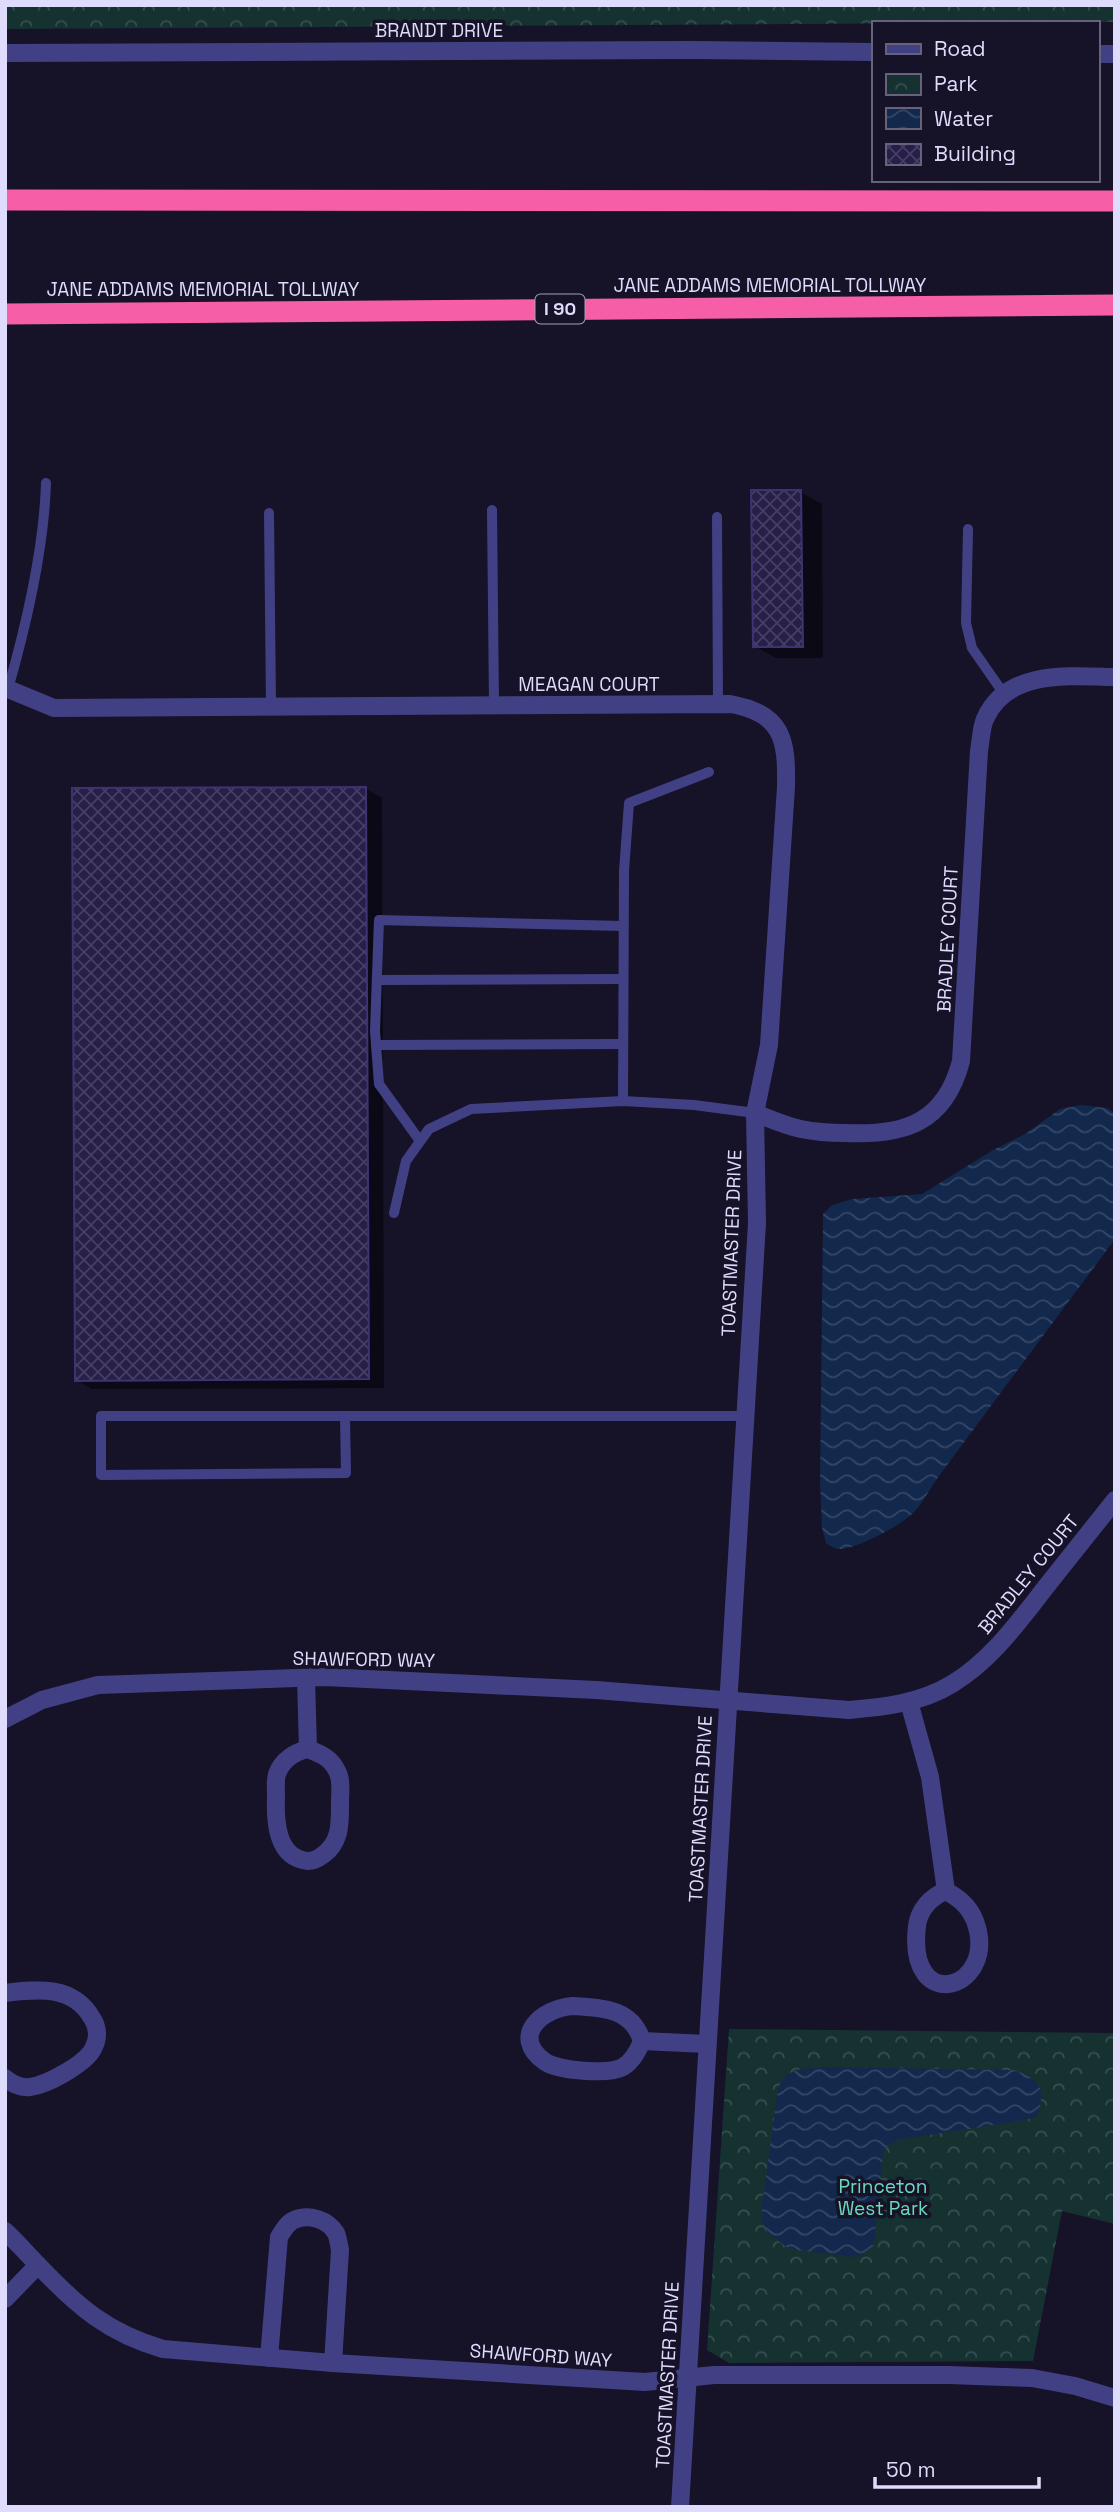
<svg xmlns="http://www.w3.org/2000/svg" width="1120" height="2512" viewBox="0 0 1120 2512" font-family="'Space Grotesk',sans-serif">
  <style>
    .park { fill: url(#park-crowns) }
    .water { fill: url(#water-waves) }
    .shadow { fill: #0007 }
    .building { fill: url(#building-cross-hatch); stroke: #3f3273; stroke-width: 2 }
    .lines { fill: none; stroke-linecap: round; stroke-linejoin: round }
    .lane { stroke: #424084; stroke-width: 10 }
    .street { stroke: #424084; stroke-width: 18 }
    .highway { stroke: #f65ea7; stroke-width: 21 }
    .labels { text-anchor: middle; stroke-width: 7; stroke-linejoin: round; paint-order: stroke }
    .shield { fill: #161228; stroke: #a39fbd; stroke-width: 2 }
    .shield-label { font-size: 18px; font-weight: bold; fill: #dfdbfd }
    .street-label { font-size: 19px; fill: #dfdbfd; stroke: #161228 }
    .park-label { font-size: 19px; fill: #6adabd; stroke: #161228 }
  </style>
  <defs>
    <pattern id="park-crowns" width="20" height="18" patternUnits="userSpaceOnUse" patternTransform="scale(1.75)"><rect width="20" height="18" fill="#153231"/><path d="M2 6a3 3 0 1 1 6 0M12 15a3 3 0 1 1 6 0" fill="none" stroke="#374f50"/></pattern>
    <pattern id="water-waves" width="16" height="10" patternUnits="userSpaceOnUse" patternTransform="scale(1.75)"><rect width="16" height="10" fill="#12284c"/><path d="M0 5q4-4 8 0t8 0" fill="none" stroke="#344767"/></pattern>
    <pattern id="building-cross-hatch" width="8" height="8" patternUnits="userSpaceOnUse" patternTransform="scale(1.75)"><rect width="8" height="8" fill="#271f48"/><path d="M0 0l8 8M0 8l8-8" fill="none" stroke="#463f63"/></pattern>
  </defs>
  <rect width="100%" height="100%" fill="#161228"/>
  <!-- park -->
  <g class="park">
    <polygon points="5,5 1115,5 1115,22 5,29"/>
    <polygon points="729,2029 1115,2033 1115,2224 1062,2211 1033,2361 729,2363 707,2350"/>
  </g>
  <!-- water -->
  <g class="water">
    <path d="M1080 1105 1108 1108 1115 1114V1239L936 1480C927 1494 919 1510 906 1519 893 1529 857 1548 841 1549 835 1549 830 1546 826 1543L822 1528 820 1482 823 1214 832 1205 852 1199 922 1194 993 1150 1025 1134 1060 1109Z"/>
    <path d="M826 2067 1013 2070C1040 2078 1047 2088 1037 2116L1026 2120 903 2139 891 2143 883 2151 874 2245 869 2250 855 2257 789 2249 767 2232 762 2221V2205L778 2089C787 2066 804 2069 826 2067Z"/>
  </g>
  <!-- shadow -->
  <g class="shadow">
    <polygon points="800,492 822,504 823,658 776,658 754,646"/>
    <polygon points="366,789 382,798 384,1388 92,1389 76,1380"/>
  </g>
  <!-- building -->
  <g class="building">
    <polygon points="751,490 801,490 803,647 753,647"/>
    <polygon points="366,787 369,1379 75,1381 72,788"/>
  </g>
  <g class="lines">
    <!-- lane -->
    <g class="lane">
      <polyline points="492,510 494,705"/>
      <polyline points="269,513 271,706"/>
      <polyline points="717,517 718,704"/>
      <polyline points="968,529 966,623 972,648 1004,694"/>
      <path d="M8 689C26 626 44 548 46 483"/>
      <polyline points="377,980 623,979"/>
      <polyline points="376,1045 622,1044"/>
      <polyline points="623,1101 624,871 629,803 709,772"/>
      <polyline points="420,1141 379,1084 375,1031 379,920 623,926"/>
      <polyline points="394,1213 406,1161 429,1129 471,1109 623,1101 694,1105 755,1113"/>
      <polyline points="345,1417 346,1473 101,1475 101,1416 745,1416"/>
    </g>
    <!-- street -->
    <g class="street">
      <polyline points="5,53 690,50 873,52"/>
      <polyline points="1097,54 1115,54"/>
      <path d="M8 689 54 708 730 704C783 713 787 740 786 787L769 1045 755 1113 757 1223 680 2507"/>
      <path d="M755 1113C770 1119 786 1126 801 1129 815 1132 831 1133 845 1133 904 1136 945 1123 961 1061L979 751C981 740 981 728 985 719 1007 669 1070 676 1115 677"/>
      <polyline points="306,1678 308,1749"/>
      <path d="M909 1702 930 1777 946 1891C959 1898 969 1906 975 1921 1000 1989 906 2018 917 1926 919 1910 930 1897 946 1891"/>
      <path d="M5 1719 42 1700 98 1685 325 1677 596 1690 849 1710C884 1707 921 1703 952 1684 991 1660 1017 1624 1045 1588 1068 1559 1092 1529 1115 1500"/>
      <path d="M308 1749C321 1754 331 1758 337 1771 342 1779 340 1793 340 1803 340 1823 341 1842 323 1855 319 1858 313 1861 308 1861 276 1858 275 1820 276 1796 276 1789 275 1781 277 1774 282 1760 295 1752 308 1749Z"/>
      <path d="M5 1993C38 1989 73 1985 92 2018 98 2027 99 2038 93 2049 85 2064 47 2085 30 2087 20 2088 12 2084 5 2078"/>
      <path d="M573 2006C602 2008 632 2008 642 2041 638 2051 633 2061 623 2067 609 2075 557 2071 544 2061 510 2036 542 2008 573 2006Z"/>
      <polyline points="642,2041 707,2044"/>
      <path d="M5 2231C17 2242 27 2254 39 2266 78 2307 108 2333 163 2349L333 2363 645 2382 714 2375H949L1032 2378 1075 2386 1115 2398"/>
      <polyline points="5,2299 38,2265"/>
      <path d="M269 2358 279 2237C283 2231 287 2223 294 2220 309 2213 328 2220 336 2233 338 2238 339 2244 340 2250L333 2363"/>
    </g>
    <!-- highway -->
    <g class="highway">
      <polyline points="5,200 1115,201"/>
      <polyline points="5,314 1115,305"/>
    </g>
  </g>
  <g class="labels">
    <!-- shield labels -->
    <rect class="shield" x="535.5" y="294.5" width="49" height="29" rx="5"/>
    <g class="shield-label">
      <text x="560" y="315">I 90</text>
    </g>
    <!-- street labels -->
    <g class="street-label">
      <text x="439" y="37">BRANDT DRIVE</text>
      <text x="770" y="292">JANE ADDAMS MEMORIAL TOLLWAY</text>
      <text x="203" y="296">JANE ADDAMS MEMORIAL TOLLWAY</text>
      <text x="589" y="691">MEAGAN COURT</text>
      <text transform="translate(947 939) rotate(-87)" y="7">BRADLEY COURT</text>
      <text transform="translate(731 1243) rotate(-88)" y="7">TOASTMASTER DRIVE</text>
      <text transform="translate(1028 1574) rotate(-51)" y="7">BRADLEY COURT</text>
      <text transform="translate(364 1659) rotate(1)" y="7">SHAWFORD WAY</text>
      <text transform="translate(700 1809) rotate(-87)" y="7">TOASTMASTER DRIVE</text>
      <text transform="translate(541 2355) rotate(4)" y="7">SHAWFORD WAY</text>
      <text transform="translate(667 2375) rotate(-87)" y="7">TOASTMASTER DRIVE</text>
    </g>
    <!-- park labels -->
    <g class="park-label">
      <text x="883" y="2193">Princeton<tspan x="883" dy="22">West Park</tspan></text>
    </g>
  </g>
  <!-- border -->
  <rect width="1120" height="2512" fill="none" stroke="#dfdbfd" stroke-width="14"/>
  <!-- legend -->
  <rect x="872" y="21" width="228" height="161" fill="#161228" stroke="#66627d" stroke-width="2"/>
  <rect x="886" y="44" width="35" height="10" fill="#424084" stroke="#66627d" stroke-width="2"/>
  <text x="934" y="56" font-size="21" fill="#dfdbfd">Road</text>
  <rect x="886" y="74" width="35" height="21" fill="url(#park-crowns)" stroke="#66627d" stroke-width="2"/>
  <text x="934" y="91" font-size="21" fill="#dfdbfd">Park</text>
  <rect x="886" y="108" width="35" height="21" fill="url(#water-waves)" stroke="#66627d" stroke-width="2"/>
  <text x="934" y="126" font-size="21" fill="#dfdbfd">Water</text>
  <rect x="886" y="144" width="35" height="21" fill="url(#building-cross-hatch)" stroke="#66627d" stroke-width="2"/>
  <text x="934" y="161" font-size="21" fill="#dfdbfd">Building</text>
  <!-- scale -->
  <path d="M875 2477v10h164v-10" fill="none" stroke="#dfdbfd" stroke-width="3.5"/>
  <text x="886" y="2477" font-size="21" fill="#dfdbfd" stroke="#161228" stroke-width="5" paint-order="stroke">50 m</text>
</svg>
